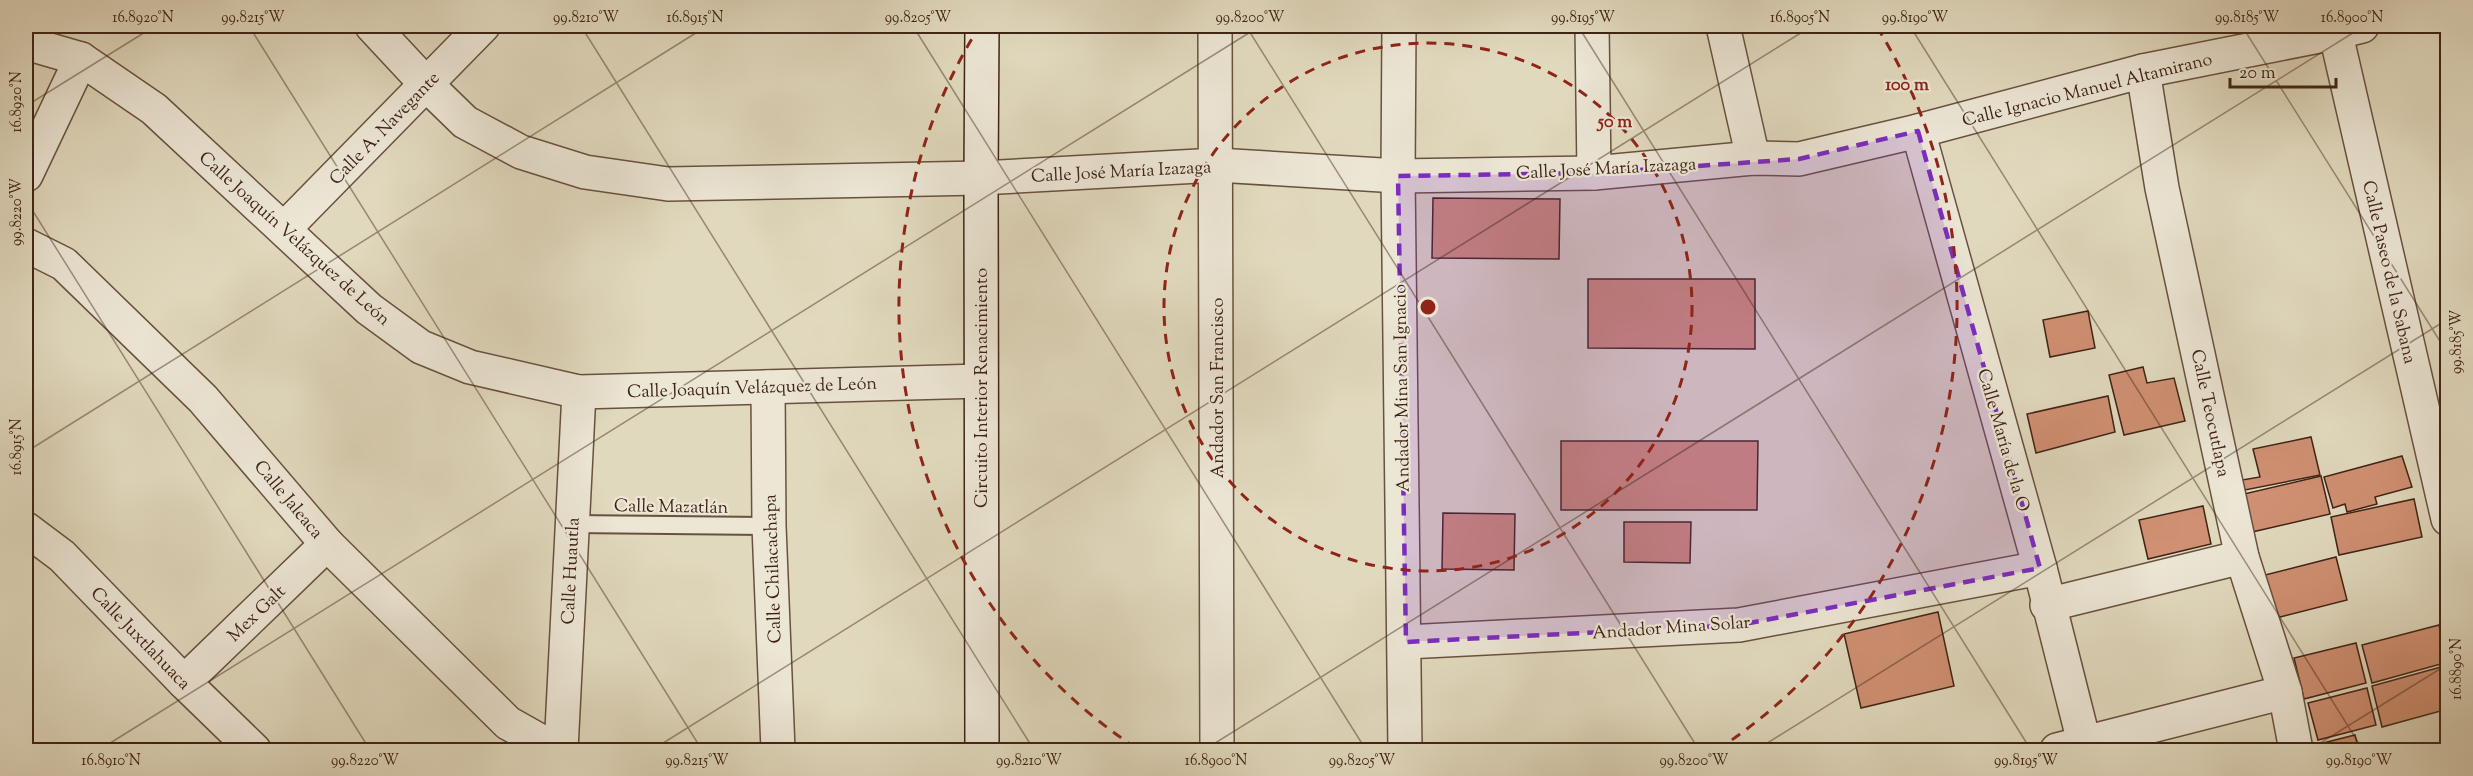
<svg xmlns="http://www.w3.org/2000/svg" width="2473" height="776" viewBox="0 0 2473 776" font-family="'Sorts Mill Goudy',serif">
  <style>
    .building { fill: #d09073; stroke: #3f2415; stroke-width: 1.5 }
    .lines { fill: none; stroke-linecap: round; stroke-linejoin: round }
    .lane-casing { stroke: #68513f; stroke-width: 20 }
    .street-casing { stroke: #68513f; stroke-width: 36 }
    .secondary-casing { stroke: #3f2415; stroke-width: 36 }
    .lane { stroke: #ece6d5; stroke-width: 16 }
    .street { stroke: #ece6d5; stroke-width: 33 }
    .secondary { stroke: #ece6d5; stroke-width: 33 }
    .marked { fill: #7b2cbf; fill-opacity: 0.2; stroke: #7b2cbf; stroke-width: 4.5; stroke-dasharray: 12 8; stroke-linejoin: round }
    .ticks { fill: none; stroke: #3f2415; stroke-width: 1.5; stroke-opacity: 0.45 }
    .ring { fill: none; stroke: #8f2418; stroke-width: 3; stroke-dasharray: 10 8 }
    .labels { text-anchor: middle; stroke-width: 4.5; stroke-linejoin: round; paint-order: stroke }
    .street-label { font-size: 18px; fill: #3f2415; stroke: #ece6d5 }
    .centre { fill: #8f2418; stroke: #ece6d5; stroke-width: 3 }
    .ring-label { font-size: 18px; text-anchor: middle; font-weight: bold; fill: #8f2418; stroke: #ece6d5; stroke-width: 4.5; stroke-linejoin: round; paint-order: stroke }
    .neatline { fill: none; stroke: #3f2415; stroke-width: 2 }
    .ticks-label { font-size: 15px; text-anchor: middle; fill: #3f2415 }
  </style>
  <rect width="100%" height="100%" fill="#e1d9be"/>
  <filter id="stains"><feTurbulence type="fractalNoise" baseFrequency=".00333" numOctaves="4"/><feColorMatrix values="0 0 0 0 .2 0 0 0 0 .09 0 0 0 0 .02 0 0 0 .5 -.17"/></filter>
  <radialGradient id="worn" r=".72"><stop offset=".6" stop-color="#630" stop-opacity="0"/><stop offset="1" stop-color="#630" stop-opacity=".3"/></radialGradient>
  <!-- building -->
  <g class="building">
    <polygon points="1433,198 1560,199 1559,259 1432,258"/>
    <polygon points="1588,279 1755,279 1755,349 1588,348"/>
    <polygon points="2088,311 2095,348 2050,357 2043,320"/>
    <polygon points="2143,367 2147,383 2174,378 2185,421 2124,435 2109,375"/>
    <polygon points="2108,396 2115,432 2036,453 2027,414"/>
    <polygon points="2311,437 2320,475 2245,490 2242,480 2260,477 2253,449"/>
    <polygon points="1561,441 1758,441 1757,510 1561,510"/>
    <polygon points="2402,456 2412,487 2375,497 2377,504 2347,512 2345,504 2333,508 2324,477"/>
    <polygon points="2321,476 2330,514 2252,532 2244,494"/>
    <polygon points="2414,499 2422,537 2339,555 2331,517"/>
    <polygon points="2203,506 2211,544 2148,559 2139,520"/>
    <polygon points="1443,513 1515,514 1514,570 1442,569"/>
    <polygon points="1624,522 1691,522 1690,563 1624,562"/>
    <polygon points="2336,557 2347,600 2272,619 2261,576"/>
    <polygon points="1938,612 1954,686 1861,708 1844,634"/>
    <polygon points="2439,625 2448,662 2372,683 2362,645"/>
    <polygon points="2356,643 2366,683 2304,699 2294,658"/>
    <polygon points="2448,665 2448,709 2382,727 2372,686"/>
    <polygon points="2367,688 2376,725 2318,740 2308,703"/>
    <polygon points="2355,735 2359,750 2312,750 2311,746"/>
  </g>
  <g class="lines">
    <!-- lane casing -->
    <g class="lane-casing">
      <polyline id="lane" points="572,524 769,526"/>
    </g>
    <!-- street casing -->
    <g class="street-casing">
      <g id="street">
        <polyline points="372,26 427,85 465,122 521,152 585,172 668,184 981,178 1217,165 1398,176 1594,173 1753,158 1799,159 1918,131 2143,71 2334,33 2362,26"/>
        <polyline points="1215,26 1217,750"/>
        <polyline points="1399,26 1398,176 1405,750"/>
        <polyline points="1592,26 1594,173"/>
        <polyline points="1723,26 1753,158"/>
        <polyline points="2334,26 2448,519"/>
        <polyline points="26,43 81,59 154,109 369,309 421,347 470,367 579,392 981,381"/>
        <polyline points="2143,71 2162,188 2242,557 2285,692 2296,750"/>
        <polyline points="1918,131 2040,568 2086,750"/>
        <polyline points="26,175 81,59"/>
        <polyline points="284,229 483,26"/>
        <polyline points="26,245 64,264 203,399 327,544 508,723 556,750"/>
        <polyline points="768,387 769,526 778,750"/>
        <polyline points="26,529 62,556 184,682 254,750"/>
        <polyline points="2047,605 2242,557"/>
        <polyline points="1406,642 1739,625 2040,568"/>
        <polyline points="184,682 327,544"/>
        <polyline points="561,750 579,392"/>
        <polyline points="2057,750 2285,692"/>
      </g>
    </g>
    <!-- secondary casing -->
    <g class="secondary-casing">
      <polyline id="secondary" points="982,750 981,178 982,26"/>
    </g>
    <!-- lane -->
    <use href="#lane" class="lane"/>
    <!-- street -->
    <use href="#street" class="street"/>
    <!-- secondary -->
    <use href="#secondary" class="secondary"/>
  </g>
  <!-- marked area -->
  <path class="marked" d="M1918 131 2040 568 1739 625 1406 642 1398 176 1594 173 1799 159Z"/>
  <!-- ticks -->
  <path class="ticks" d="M249 26 702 750M581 26 1034 750M913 26 1366 750M1246 26 1699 750M1578 26 2031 750M1910 26 2363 750M2242 26 2448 354M26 106 155 26M26 200 370 750M26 452 707 26M26 732 37 750M99 750 1260 26M652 750 1812 26M1204 750 2364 26M1756 750 2448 319M2309 750 2448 664"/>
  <!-- distance rings -->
  <g class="ring">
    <circle cx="1428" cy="307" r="264"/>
    <path d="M1136 748A529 529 0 0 1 979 27M1877 27A529 529 0 0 1 1720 748"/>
  </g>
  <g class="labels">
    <!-- street labels -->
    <g class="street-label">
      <text transform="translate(2087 89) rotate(-14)" y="6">Calle Ignacio Manuel Altamirano</text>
      <text transform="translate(384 128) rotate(-46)" y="6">Calle A. Navegante</text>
      <text transform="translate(1606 168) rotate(-3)" y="6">Calle José María Izazaga</text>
      <text transform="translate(1121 171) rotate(-3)" y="6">Calle José María Izazaga</text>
      <text transform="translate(295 238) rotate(42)" y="6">Calle Joaquín Velázquez de León</text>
      <text transform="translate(2390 272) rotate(77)" y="6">Calle Paseo de la Sabana</text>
      <text transform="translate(752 387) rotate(-2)" y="6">Calle Joaquín Velázquez de León</text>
      <text transform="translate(981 388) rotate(-90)" y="6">Circuito Interior Renacimiento</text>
      <text transform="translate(1217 388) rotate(-90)" y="6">Andador San Francisco</text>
      <text transform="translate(1401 388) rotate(-91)" y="6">Andador Mina San Ignacio</text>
      <text transform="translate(2211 413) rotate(78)" y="6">Calle Teocutlapa</text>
      <text transform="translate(2004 440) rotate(74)" y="6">Calle María de la O</text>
      <text transform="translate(289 499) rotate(50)" y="6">Calle Jaleaca</text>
      <text transform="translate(671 506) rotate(1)" y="6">Calle Mazatlán</text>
      <text transform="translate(772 569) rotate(-92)" y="6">Calle Chilacachapa</text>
      <text transform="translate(570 571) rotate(-87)" y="6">Calle Huautla</text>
      <text transform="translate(256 613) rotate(-44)" y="6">Mex Galt</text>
      <text transform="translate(1671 627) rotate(-4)" y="6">Andador Mina Solar</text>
      <text transform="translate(141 638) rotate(46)" y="6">Calle Juxtlahuaca</text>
    </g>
  </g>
  <circle cx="1428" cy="307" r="9" class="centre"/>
  <g class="ring-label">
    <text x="1907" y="90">100 m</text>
    <text x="1615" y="127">50 m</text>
  </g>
  <!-- margin -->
  <rect width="2473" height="776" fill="none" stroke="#e1d9be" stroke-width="66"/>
  <!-- scale -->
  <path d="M2230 78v9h106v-9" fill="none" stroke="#3f2415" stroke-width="3"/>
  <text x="2239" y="78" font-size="18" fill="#3f2415" stroke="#ece6d5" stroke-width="4.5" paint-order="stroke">20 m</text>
  <rect x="33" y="33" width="2407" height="710" class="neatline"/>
  <g class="ticks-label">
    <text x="143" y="22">16.8920°N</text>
    <text x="253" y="22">99.8215°W</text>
    <text x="586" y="22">99.8210°W</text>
    <text x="695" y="22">16.8915°N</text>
    <text x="918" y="22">99.8205°W</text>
    <text x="1250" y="22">99.8200°W</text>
    <text x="1583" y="22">99.8195°W</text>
    <text x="1800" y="22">16.8905°N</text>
    <text x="1915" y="22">99.8190°W</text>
    <text x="2247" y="22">99.8185°W</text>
    <text x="2352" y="22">16.8900°N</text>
    <text transform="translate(16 102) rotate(-90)" y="5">16.8920°N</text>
    <text transform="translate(16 212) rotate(-90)" y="5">99.8220°W</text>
    <text transform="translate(2456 342) rotate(-90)" y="5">99.8185°W</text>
    <text transform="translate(16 447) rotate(-90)" y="5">16.8915°N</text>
    <text transform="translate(2456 669) rotate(-90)" y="5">16.8890°N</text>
    <text x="111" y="765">16.8910°N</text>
    <text x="365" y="765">99.8220°W</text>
    <text x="697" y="765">99.8215°W</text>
    <text x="1029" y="765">99.8210°W</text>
    <text x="1216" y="765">16.8900°N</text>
    <text x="1362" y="765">99.8205°W</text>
    <text x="1694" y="765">99.8200°W</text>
    <text x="2026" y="765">99.8195°W</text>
    <text x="2359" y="765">99.8190°W</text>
  </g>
  <rect width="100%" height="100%" filter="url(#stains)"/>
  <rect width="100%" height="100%" fill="url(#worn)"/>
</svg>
